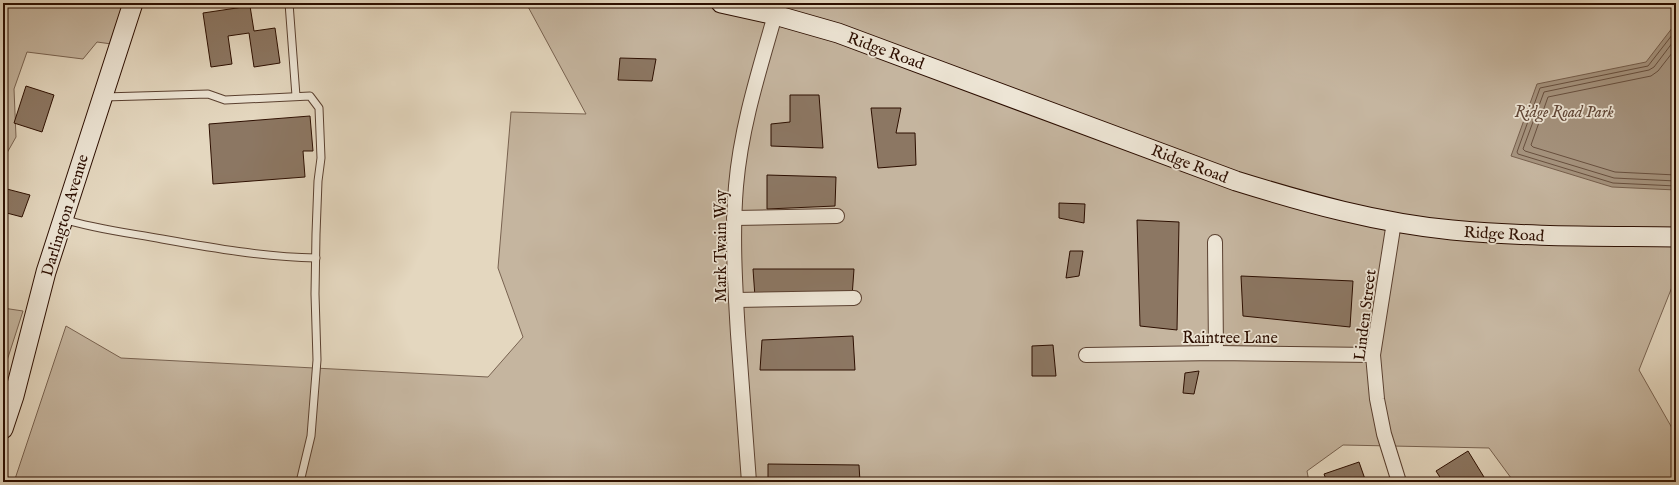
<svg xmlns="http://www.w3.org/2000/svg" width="1679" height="485" viewBox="0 0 1679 485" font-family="'IM FELL English',serif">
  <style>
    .green { fill: #c5b59f; stroke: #786250 }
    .water { fill: #a5937e; stroke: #755e4c }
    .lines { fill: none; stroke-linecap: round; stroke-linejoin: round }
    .shore { stroke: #68503f; stroke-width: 1 }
    .building { fill: #8c7763; stroke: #2c0e00 }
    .lane-casing { stroke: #5a4030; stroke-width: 9 }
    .street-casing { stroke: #5a4030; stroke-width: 16 }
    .secondary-casing { stroke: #2c0e00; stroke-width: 21 }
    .lane { stroke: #ede5d5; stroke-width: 7 }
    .street { stroke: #ede5d5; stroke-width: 14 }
    .secondary { stroke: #ede5d5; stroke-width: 19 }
    .labels { text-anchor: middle; stroke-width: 3.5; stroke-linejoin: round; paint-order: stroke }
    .street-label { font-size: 16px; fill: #2c0e00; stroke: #ede5d5 }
    .park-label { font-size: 16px; font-style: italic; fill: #624838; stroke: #ede5d5 }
  </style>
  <rect width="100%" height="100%" fill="#e4d7bf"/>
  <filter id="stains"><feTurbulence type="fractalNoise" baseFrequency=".005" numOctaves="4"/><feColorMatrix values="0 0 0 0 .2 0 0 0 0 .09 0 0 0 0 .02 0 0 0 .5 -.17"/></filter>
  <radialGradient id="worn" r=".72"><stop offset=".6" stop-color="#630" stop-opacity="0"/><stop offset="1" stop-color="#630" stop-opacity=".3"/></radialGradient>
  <!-- green -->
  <g class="green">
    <polygon points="3,3 133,3 119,45 97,42 83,59 27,52 14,89 16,137 3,160"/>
    <polygon points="526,3 1676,3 1676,281 1674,282 1639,370 1676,435 1676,482 1514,482 1489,448 1343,445 1307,471 1309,482 14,482 66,326 121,358 488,377 523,337 498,268 511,112 586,114"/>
    <polygon points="3,308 23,311 3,373"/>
  </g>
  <!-- water -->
  <polygon class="water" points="1676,23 1676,190 1612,187 1511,156 1537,84 1646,62"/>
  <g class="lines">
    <!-- shore -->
    <g class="shore">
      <polyline points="1676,30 1648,66 1540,88 1517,152 1518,154 1613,183 1676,186"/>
      <polyline points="1676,38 1654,67 1649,70 1544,92 1523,149 1525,151 1614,178 1676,181"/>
      <polyline points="1676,48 1658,71 1651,76 1548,97 1531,145 1533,147 1615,172 1676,175"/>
    </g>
  </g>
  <!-- building -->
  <g class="building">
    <polygon points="250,6 254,31 275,28 280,63 254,67 249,33 228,36 232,64 211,67 203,13"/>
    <polygon points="620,58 656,59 652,81 618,80"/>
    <polygon points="26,86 54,95 42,132 14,123"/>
    <polygon points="790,95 819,95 823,148 771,146 771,124 790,122"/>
    <polygon points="871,108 901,108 896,133 915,133 916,165 878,168"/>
    <polygon points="310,116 313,151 303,151 305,177 213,184 209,124"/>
    <polygon points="767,175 836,177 835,206 767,209"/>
    <polygon points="3,188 30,195 22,217 3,212"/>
    <polygon points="1059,203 1085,204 1084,223 1059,218"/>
    <polygon points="1137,220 1179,222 1177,330 1140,326"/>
    <polygon points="1070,251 1083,251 1079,276 1066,278"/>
    <polygon points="753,269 854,269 852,297 755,297"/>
    <polygon points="1241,276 1353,281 1350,327 1243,316"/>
    <polygon points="853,336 855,370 760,370 762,340"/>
    <polygon points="1053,345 1056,376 1032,376 1032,346"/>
    <polygon points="1199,371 1194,394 1183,393 1185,373"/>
    <polygon points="1468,451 1487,482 1443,482 1436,471"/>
    <polygon points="1359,462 1366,482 1327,482 1324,474"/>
    <polygon points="768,464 859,465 860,482 768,482"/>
  </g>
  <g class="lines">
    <!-- lane casing -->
    <g class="lane-casing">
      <g id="lane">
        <polyline points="289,3 296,96"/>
        <polyline points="775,15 779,3"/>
        <polyline points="104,97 208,94 225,100 310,96 319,108 321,158 318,181 316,234 315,294 317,360 311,436 300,482"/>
        <path d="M63 219C95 229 129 233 162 239 213 248 264 257 316 258"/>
      </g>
    </g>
    <!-- street casing -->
    <g class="street-casing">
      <g id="street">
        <polyline points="734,218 837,216"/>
        <polyline points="1394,222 1373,355 1377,399 1384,434 1399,482"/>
        <polyline points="1215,242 1216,353"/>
        <polyline points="736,300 854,298"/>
        <polyline points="1086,355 1216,353 1373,355"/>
        <path d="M749 482C745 433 742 383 738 334 735 285 732 235 736 186 741 127 759 71 775 15"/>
      </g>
    </g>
    <!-- secondary casing -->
    <g class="secondary-casing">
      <g id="secondary">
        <path d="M721 3 775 15 838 33 1236 181C1307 203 1378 223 1452 230 1526 237 1601 236 1676 237"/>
        <polyline points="3,429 14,396 46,272 133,3"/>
      </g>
    </g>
    <!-- lane -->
    <use href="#lane" class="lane"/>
    <!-- street -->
    <use href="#street" class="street"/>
    <!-- secondary -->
    <use href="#secondary" class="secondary"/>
  </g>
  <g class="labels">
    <!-- street labels -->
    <g class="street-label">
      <text transform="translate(886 50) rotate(20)" y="6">Ridge Road</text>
      <text transform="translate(1190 163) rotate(21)" y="6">Ridge Road</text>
      <text transform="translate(64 215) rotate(-73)" y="6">Darlington Avenue</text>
      <text transform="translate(1504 233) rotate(3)" y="6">Ridge Road</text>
      <text transform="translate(720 246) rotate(-90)" y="6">Mark Twain Way</text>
      <text transform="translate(1364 315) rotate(-83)" y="6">Linden Street</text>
      <text x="1230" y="343">Raintree Lane</text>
    </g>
    <!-- park labels -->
    <g class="park-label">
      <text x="1564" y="117">Ridge Road Park</text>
    </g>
  </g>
  <!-- margin -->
  <rect width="1679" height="485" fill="none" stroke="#e4d7bf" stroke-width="16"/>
  <rect x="4" y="4" width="1671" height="477" fill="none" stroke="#2c0e00" stroke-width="2"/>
  <rect x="8" y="8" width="1663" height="469" fill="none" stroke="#2c0e00"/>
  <rect width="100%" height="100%" filter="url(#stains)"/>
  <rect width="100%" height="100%" fill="url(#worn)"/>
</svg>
